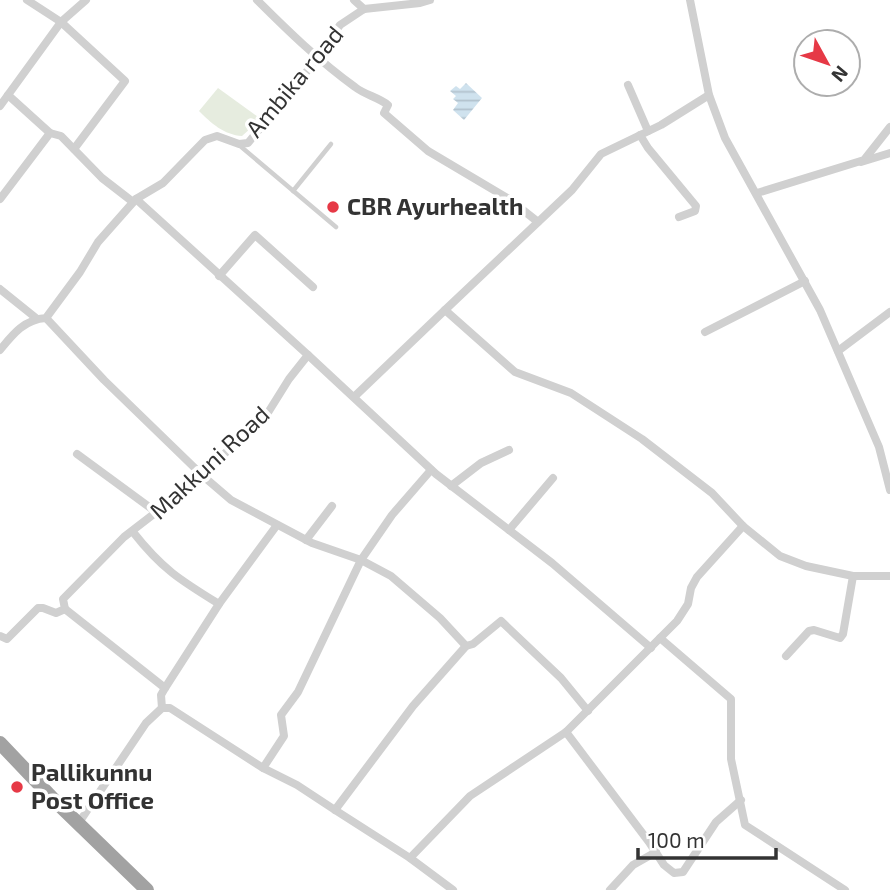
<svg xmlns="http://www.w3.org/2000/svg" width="890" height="890" viewBox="0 0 890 890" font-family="'Exo 2',sans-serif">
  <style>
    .park { fill: #e6ecdf }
    .water { fill: url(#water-rules) }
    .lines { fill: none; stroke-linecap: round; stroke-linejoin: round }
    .service { stroke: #d0d0d0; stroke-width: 4.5 }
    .minor { stroke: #d0d0d0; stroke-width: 8 }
    .trunk { stroke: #a2a2a2; stroke-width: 14 }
    .poi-dot { fill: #e63946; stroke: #fff; stroke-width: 2.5 }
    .labels { text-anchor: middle; stroke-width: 7; stroke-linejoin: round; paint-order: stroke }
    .street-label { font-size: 24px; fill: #333; stroke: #fff }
    .poi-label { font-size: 24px; font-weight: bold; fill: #333; stroke: #fff; text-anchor: start }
  </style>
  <defs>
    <pattern id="water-rules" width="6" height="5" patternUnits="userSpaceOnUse" patternTransform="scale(1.75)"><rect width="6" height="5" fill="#cfe2ee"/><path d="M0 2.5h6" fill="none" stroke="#b2c2cd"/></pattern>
  </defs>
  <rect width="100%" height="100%" fill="#fff"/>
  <!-- park -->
  <path class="park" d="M218 88 261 119 242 136C224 135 211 123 199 111Z"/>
  <!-- water -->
  <polygon class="water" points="466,83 482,98 464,120 453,110 458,103 453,99 456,96 450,91 456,86 460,89"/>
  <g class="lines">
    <!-- service -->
    <g class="service">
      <polyline points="239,145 336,227"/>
      <polyline points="293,191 331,144"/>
    </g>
    <!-- minor -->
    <g class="minor">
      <polyline points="27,0 61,22 86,0"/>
      <path d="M257 0C288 31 319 61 355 87 365 95 378 97 388 105L384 113 428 151 509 199 538 222"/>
      <polyline points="354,0 364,9"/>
      <polyline points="690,0 709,95 725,138 820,310 879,447 890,490"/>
      <polyline points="628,85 648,131"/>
      <polyline points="8,95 50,133"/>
      <polyline points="709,95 661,125 601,154 572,190 445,310 515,372 571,393 642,439 712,493 743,526 780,556 806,566 853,576 890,576"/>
      <polyline points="0,106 61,22 125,81 74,149"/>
      <polyline points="640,135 648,148 696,206 695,211 679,217"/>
      <polyline points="861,162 890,153"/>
      <polyline points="757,193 864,160 890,127"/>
      <polyline points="0,199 50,133 61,136 102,178 133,202"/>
      <polyline points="219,276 255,235 313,287"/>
      <polyline points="0,289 36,318"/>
      <polyline points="46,318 104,380 203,476 231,500 312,543 361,560 391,576 440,618 466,646 473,644 501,621 561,678 588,711"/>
      <polyline points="705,332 805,281"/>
      <path d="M0 350C13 334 25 319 46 318L80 272 98 242 136 199 163 183 205 140 217 136 239 144 248 143 317 59 340 25 364 9 420 3 430 0"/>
      <polyline points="838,351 890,312"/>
      <polyline points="308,355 436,474 552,563 651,648"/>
      <polyline points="354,397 445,310"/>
      <polyline points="77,454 156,512"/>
      <polyline points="451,486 481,463 509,450"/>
      <polyline points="509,530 553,478"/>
      <polyline points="306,540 332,506"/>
      <polyline points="219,604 277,525"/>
      <path d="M65 609 165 688 219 604C180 580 162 569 133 532"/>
      <polyline points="0,636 7,639 38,608 43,608 56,613 65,609 63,599 124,537 203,476 215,462 264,419 289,379 308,355 136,199"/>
      <polyline points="660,638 731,699 731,759 745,825 845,890"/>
      <polyline points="786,656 809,631 814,630 840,638 843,634 853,576"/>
      <polyline points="162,708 161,695 165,688"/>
      <polyline points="566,732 649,842 664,865 674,873 683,872 716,822 741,800"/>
      <polyline points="263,768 284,736 281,715 298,692 361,560 392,515 431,470"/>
      <polyline points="335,810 413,706 466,646"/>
      <polyline points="78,824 146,723 162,708 170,708 263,768 297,785 335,810 410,858 453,890"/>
      <polyline points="410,858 470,796 566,732 677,621 688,604 691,588 697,577 743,526"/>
      <polyline points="610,890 633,865 656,852"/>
    </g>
    <!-- trunk -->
    <polyline class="trunk" points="0,743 55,801 147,890"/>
  </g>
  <!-- markers -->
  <g class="poi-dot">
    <circle cx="333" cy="207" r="7"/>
    <circle cx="17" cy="787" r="7"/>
  </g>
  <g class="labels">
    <!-- street labels -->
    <g class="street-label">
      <text transform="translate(295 82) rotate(-50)" y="8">Ambika road</text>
      <text transform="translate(210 463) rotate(-43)" y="8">Makkuni Road</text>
    </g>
    <!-- poi labels -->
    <g class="poi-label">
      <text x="347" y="215">CBR Ayurhealth</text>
      <text x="31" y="781">Pallikunnu<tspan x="31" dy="28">Post Office</tspan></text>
    </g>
  </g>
  <!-- north arrow -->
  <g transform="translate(827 63) rotate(130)"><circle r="33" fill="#ffffff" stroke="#adadad" stroke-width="2"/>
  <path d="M0-5L12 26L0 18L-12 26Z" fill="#e63946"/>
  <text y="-10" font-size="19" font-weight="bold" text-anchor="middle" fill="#333333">N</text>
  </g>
  <!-- scale -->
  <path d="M638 848v10h138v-10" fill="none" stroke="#333333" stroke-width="3.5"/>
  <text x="648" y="848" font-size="21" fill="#333333" stroke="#ffffff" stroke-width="5" paint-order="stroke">100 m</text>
</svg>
